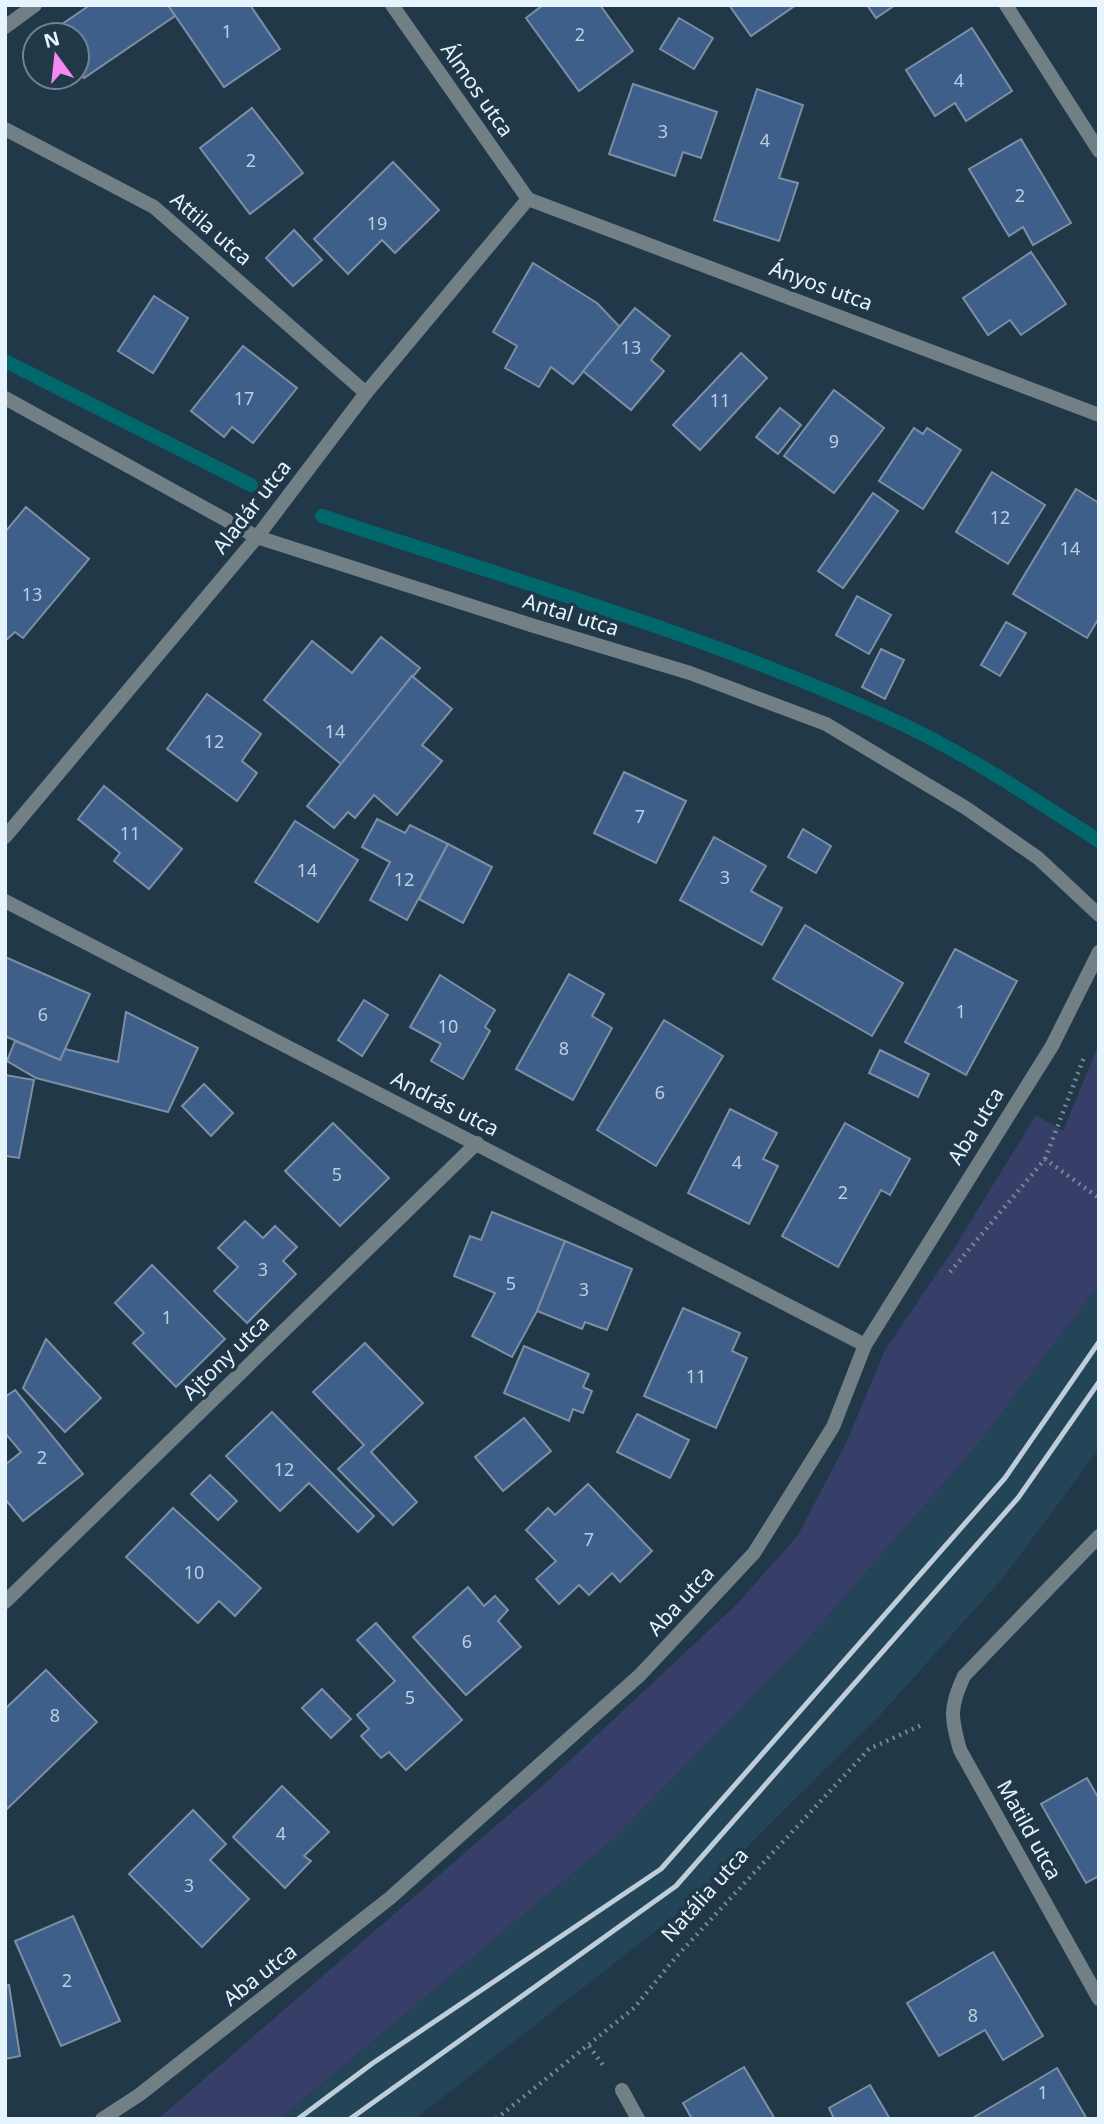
<svg xmlns="http://www.w3.org/2000/svg" width="1104" height="2124" viewBox="0 0 1104 2124" font-family="'Noto Sans',sans-serif">
  <style>
    .built { fill: #244457 }
    .green { fill: #373e67 }
    .lines { fill: none; stroke-linecap: round; stroke-linejoin: round }
    .stream { stroke: #00676c; stroke-width: 14 }
    .building { fill: #3f5f8b; stroke: #7d8ea5; stroke-width: 2 }
    .path { stroke: #758896; stroke-width: 4.5; stroke-dasharray: 2 5; stroke-linecap: butt }
    .street { stroke: #728085; stroke-width: 14 }
    .rail { stroke: #beced9; stroke-width: 5 }
    .labels { text-anchor: middle; stroke-width: 7; stroke-linejoin: round; paint-order: stroke }
    .number-label { font-size: 18px; fill: #bccfe1 }
    .street-label { font-size: 21px; fill: #e6f4fe; stroke: #203848 }
  </style>
  <rect width="100%" height="100%" fill="#203848"/>
  <!-- built -->
  <polygon class="built" points="1099,1285 1099,1449 1003,1578 881,1714 690,1904 415,2119 280,2119 615,1838 798,1650 979,1443"/>
  <!-- green -->
  <polygon class="green" points="1099,1044 1099,1285 979,1443 798,1650 615,1838 280,2119 158,2119 551,1778 738,1603 798,1535 847,1441 884,1352 956,1245 1036,1115 1063,1131"/>
  <g class="lines">
    <!-- stream -->
    <g class="stream">
      <polyline points="5,361 251,485"/>
      <path d="M322 516C512 580 707 635 889 718 963 751 1031 797 1099 841"/>
    </g>
  </g>
  <!-- building -->
  <g class="building">
    <polygon points="90,5 168,5 175,16 84,78 77,67 77,35 55,35 52,31"/>
    <polygon points="168,5 250,5 280,49 224,87"/>
    <polygon points="543,5 600,5 633,51 579,91 526,18"/>
    <polygon points="729,5 796,5 751,36"/>
    <polygon points="867,5 895,5 876,18"/>
    <polygon points="679,18 713,38 694,69 660,49"/>
    <polygon points="972,28 1012,91 966,121 955,103 935,116 906,70"/>
    <polygon points="633,84 717,112 701,158 683,152 675,176 609,154"/>
    <polygon points="757,89 803,105 779,178 798,183 779,241 714,220"/>
    <polygon points="252,108 303,173 250,214 200,148"/>
    <polygon points="1021,139 1071,223 1033,245 1023,227 1009,236 969,169"/>
    <polygon points="393,162 439,210 395,253 382,240 348,274 314,239"/>
    <polygon points="294,230 322,260 293,286 266,258"/>
    <polygon points="1031,252 1066,304 1021,335 1010,320 988,335 963,298"/>
    <polygon points="533,263 597,303 620,327 573,384 551,367 539,387 505,368 517,346 493,332"/>
    <polygon points="154,296 188,318 153,373 118,351"/>
    <polygon points="635,308 670,336 651,360 664,371 631,410 583,371"/>
    <polygon points="243,346 297,388 253,443 232,427 224,437 191,411"/>
    <polygon points="741,353 767,378 700,450 673,425"/>
    <polygon points="834,390 884,428 834,493 784,456"/>
    <polygon points="780,408 801,425 778,454 756,437"/>
    <polygon points="914,428 923,434 927,428 961,450 923,509 879,481"/>
    <polygon points="992,472 1045,505 1008,564 956,532"/>
    <polygon points="1076,489 1099,503 1099,618 1087,638 1013,594"/>
    <polygon points="873,493 898,511 843,588 818,571"/>
    <polygon points="26,507 89,559 23,638 15,632 5,641 5,532"/>
    <polygon points="857,596 891,615 869,654 836,635"/>
    <polygon points="1006,622 1026,633 1000,676 981,665"/>
    <polygon points="381,637 420,668 341,764 264,700 312,641 352,673"/>
    <polygon points="881,649 904,660 885,699 862,687"/>
    <polygon points="412,676 452,709 422,745 442,761 397,815 374,795 355,818 348,812 334,828 307,806"/>
    <polygon points="207,694 261,734 242,761 257,773 237,801 167,749"/>
    <polygon points="624,772 686,801 656,863 594,833"/>
    <polygon points="104,786 182,849 149,889 114,861 120,853 78,819"/>
    <polygon points="377,819 405,833 410,825 448,844 407,920 370,900 390,862 362,847"/>
    <polygon points="295,821 358,860 318,922 255,882"/>
    <polygon points="803,829 831,846 816,873 788,857"/>
    <polygon points="714,837 766,866 751,891 782,908 762,945 680,900"/>
    <polygon points="448,844 492,867 463,923 419,899"/>
    <polygon points="805,925 903,983 872,1036 773,979"/>
    <polygon points="955,949 1017,981 966,1075 905,1042"/>
    <polygon points="5,957 90,994 60,1060 5,1036"/>
    <polygon points="569,974 604,994 592,1016 612,1028 573,1100 516,1069"/>
    <polygon points="440,975 495,1010 485,1027 490,1031 463,1079 431,1061 441,1044 410,1027"/>
    <polygon points="364,1000 388,1015 362,1056 338,1040"/>
    <polygon points="126,1012 198,1048 168,1112 36,1078 7,1061 15,1041 60,1060 65,1049 118,1062"/>
    <polygon points="664,1020 723,1056 656,1166 597,1130"/>
    <polygon points="880,1050 929,1074 918,1097 869,1073"/>
    <polygon points="5,1075 34,1080 19,1158 5,1156"/>
    <polygon points="204,1084 233,1113 211,1136 182,1106"/>
    <polygon points="730,1109 777,1133 763,1159 778,1166 749,1224 688,1193"/>
    <polygon points="333,1123 389,1178 340,1226 285,1171"/>
    <polygon points="845,1123 910,1159 890,1195 881,1190 838,1267 782,1236"/>
    <polygon points="492,1212 565,1241 537,1311 512,1357 472,1336 495,1293 454,1276 470,1236 481,1240"/>
    <polygon points="245,1221 263,1238 275,1226 297,1247 283,1261 296,1274 247,1323 214,1291 238,1267 218,1248"/>
    <polygon points="565,1241 632,1269 607,1330 585,1322 582,1329 537,1311"/>
    <polygon points="152,1265 225,1339 176,1387 133,1343 144,1333 115,1303"/>
    <polygon points="683,1308 740,1333 732,1351 747,1358 716,1428 644,1396"/>
    <polygon points="46,1339 101,1398 65,1432 23,1388"/>
    <polygon points="365,1343 423,1403 371,1452 417,1502 393,1525 338,1469 364,1445 313,1392"/>
    <polygon points="524,1346 589,1374 583,1387 592,1391 583,1413 573,1409 569,1421 504,1393"/>
    <polygon points="15,1390 83,1474 23,1521 5,1499 5,1465 21,1452 5,1433 5,1397"/>
    <polygon points="272,1412 374,1516 358,1532 309,1483 280,1511 226,1456"/>
    <polygon points="637,1414 689,1440 670,1478 617,1452"/>
    <polygon points="524,1418 551,1451 503,1491 475,1457"/>
    <polygon points="210,1475 237,1501 218,1520 191,1494"/>
    <polygon points="588,1484 652,1551 620,1582 612,1573 589,1595 579,1585 559,1604 536,1579 556,1561 526,1530 548,1508 555,1515"/>
    <polygon points="173,1508 261,1588 235,1616 219,1601 198,1623 126,1557"/>
    <polygon points="468,1587 484,1606 495,1596 508,1610 498,1621 521,1647 466,1695 413,1637"/>
    <polygon points="376,1623 462,1720 406,1770 389,1752 381,1758 361,1736 369,1729 357,1715 395,1681 357,1640"/>
    <polygon points="46,1670 97,1722 6,1810 5,1709"/>
    <polygon points="322,1689 351,1719 331,1738 302,1708"/>
    <polygon points="1087,1778 1099,1799 1099,1876 1086,1883 1041,1804"/>
    <polygon points="282,1786 329,1832 304,1856 311,1861 285,1888 233,1837"/>
    <polygon points="193,1810 226,1844 210,1860 249,1899 202,1947 129,1874"/>
    <polygon points="73,1916 120,2021 61,2046 15,1941"/>
    <polygon points="993,1952 1043,2036 1003,2060 985,2030 939,2056 907,2003"/>
    <polygon points="9,1985 20,2056 5,2059 5,1986"/>
    <polygon points="744,2067 775,2119 692,2119 683,2103"/>
    <polygon points="1057,2068 1087,2119 971,2119"/>
    <polygon points="870,2085 890,2119 834,2119 829,2108"/>
  </g>
  <g class="lines">
    <!-- path -->
    <g class="path">
      <polyline points="1045,1159 1085,1055"/>
      <polyline points="950,1272 1045,1159 1099,1198"/>
      <polyline points="589,2046 605,2068"/>
      <polyline points="496,2119 634,2008 676,1957 869,1749 924,1724"/>
    </g>
    <!-- street -->
    <g class="street">
      <polyline points="392,5 528,199"/>
      <polyline points="1006,5 1099,151"/>
      <polyline points="5,27 35,5"/>
      <polyline points="5,129 154,207 366,393"/>
      <polyline points="528,199 1099,415"/>
      <polyline points="5,398 257,537 531,625 690,673 826,724 966,808 1038,858 1099,915"/>
      <polyline points="5,837 257,537 366,393 528,199"/>
      <polyline points="5,901 865,1345"/>
      <path d="M1099 1536 964 1676C949 1708 951 1717 960 1750L1099 1999"/>
      <polyline points="5,1602 477,1143"/>
      <polyline points="622,2090 638,2119"/>
      <polyline points="102,2119 139,2095 390,1898 640,1675 754,1553 833,1427 865,1345 1052,1046 1099,952"/>
    </g>
    <!-- rail -->
    <g class="rail">
      <polyline points="298,2119 373,2063 661,1869 1005,1478 1099,1342"/>
      <polyline points="350,2119 676,1886 1018,1498 1099,1382"/>
    </g>
  </g>
  <g class="labels">
    <!-- number labels -->
    <g class="number-label">
      <text x="227" y="38">1</text>
      <text x="580" y="41">2</text>
      <text x="959" y="87">4</text>
      <text x="663" y="138">3</text>
      <text x="765" y="147">4</text>
      <text x="251" y="167">2</text>
      <text x="1020" y="202">2</text>
      <text x="377" y="230">19</text>
      <text x="631" y="354">13</text>
      <text x="244" y="405">17</text>
      <text x="720" y="407">11</text>
      <text x="834" y="448">9</text>
      <text x="1000" y="524">12</text>
      <text x="1070" y="555">14</text>
      <text x="32" y="601">13</text>
      <text x="335" y="738">14</text>
      <text x="214" y="748">12</text>
      <text x="640" y="823">7</text>
      <text x="130" y="840">11</text>
      <text x="307" y="877">14</text>
      <text x="725" y="884">3</text>
      <text x="404" y="886">12</text>
      <text x="961" y="1018">1</text>
      <text x="43" y="1021">6</text>
      <text x="448" y="1033">10</text>
      <text x="564" y="1055">8</text>
      <text x="660" y="1099">6</text>
      <text x="737" y="1169">4</text>
      <text x="337" y="1181">5</text>
      <text x="843" y="1199">2</text>
      <text x="263" y="1276">3</text>
      <text x="511" y="1290">5</text>
      <text x="584" y="1296">3</text>
      <text x="167" y="1324">1</text>
      <text x="696" y="1383">11</text>
      <text x="42" y="1464">2</text>
      <text x="284" y="1476">12</text>
      <text x="589" y="1546">7</text>
      <text x="194" y="1579">10</text>
      <text x="467" y="1648">6</text>
      <text x="410" y="1704">5</text>
      <text x="55" y="1722">8</text>
      <text x="281" y="1840">4</text>
      <text x="189" y="1892">3</text>
      <text x="67" y="1987">2</text>
      <text x="973" y="2022">8</text>
      <text x="1043" y="2099">1</text>
    </g>
    <!-- street labels -->
    <g class="street-label">
      <text transform="translate(477 90) rotate(55)" y="7">Álmos utca</text>
      <text transform="translate(211 229) rotate(41)" y="7">Attila utca</text>
      <text transform="translate(821 286) rotate(20)" y="7">Ányos utca</text>
      <text transform="translate(252 507) rotate(-52)" y="7">Aladár utca</text>
      <text transform="translate(571 615) rotate(17)" y="7">Antal utca</text>
      <text transform="translate(445 1104) rotate(27)" y="7">András utca</text>
      <text transform="translate(976 1126) rotate(-58)" y="7">Aba utca</text>
      <text transform="translate(226 1358) rotate(-44)" y="7">Ajtony utca</text>
      <text transform="translate(681 1601) rotate(-47)" y="7">Aba utca</text>
      <text transform="translate(1029 1830) rotate(61)" y="7">Matild utca</text>
      <text transform="translate(705 1895) rotate(-48)" y="7">Natália utca</text>
      <text transform="translate(260 1975) rotate(-38)" y="7">Aba utca</text>
    </g>
  </g>
  <!-- border -->
  <rect width="1104" height="2124" fill="none" stroke="#e6f4fe" stroke-width="14"/>
  <!-- north arrow -->
  <g transform="translate(56 56) rotate(345)"><circle r="33" fill="#203848" stroke="#6f8391" stroke-width="2"/>
  <path d="M0-5L12 26L0 18L-12 26Z" fill="#f589ef"/>
  <text y="-10" font-size="19" font-weight="bold" text-anchor="middle" fill="#e6f4fe">N</text>
  </g>
</svg>
